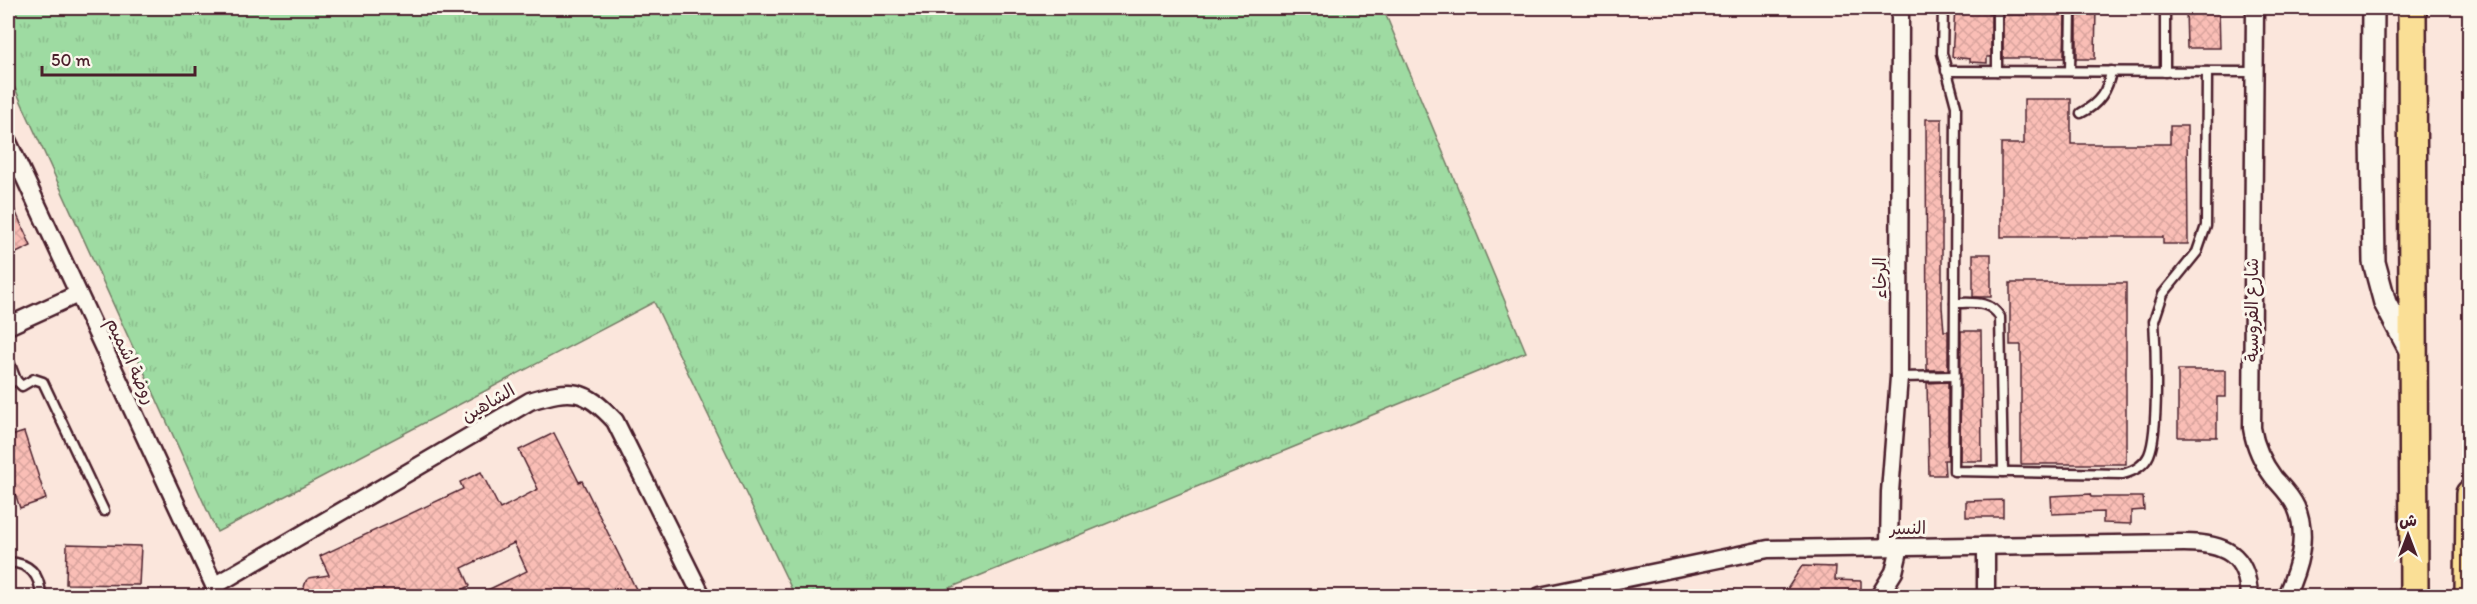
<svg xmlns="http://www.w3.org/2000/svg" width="2477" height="604" viewBox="0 0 2477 604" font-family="Itim,'Playpen Sans Arabic',sans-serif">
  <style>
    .grass { fill: url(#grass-tufts); stroke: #747d66; stroke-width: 1.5 }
    .building { fill: url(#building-cross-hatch); stroke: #4a1f2b; stroke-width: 1.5 }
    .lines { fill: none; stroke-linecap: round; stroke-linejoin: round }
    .service-casing { stroke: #4a1f2b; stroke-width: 13 }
    .minor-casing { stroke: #4a1f2b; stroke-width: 21 }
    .tertiary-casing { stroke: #4a1f2b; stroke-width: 26 }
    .trunk-casing { stroke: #4a1f2b; stroke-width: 32 }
    .service { stroke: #fbf7ec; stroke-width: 8 }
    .minor { stroke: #fbf7ec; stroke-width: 16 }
    .tertiary { stroke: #fbf7ec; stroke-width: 21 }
    .trunk { stroke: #fadf96; stroke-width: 27 }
    .labels { text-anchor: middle; stroke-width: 6; stroke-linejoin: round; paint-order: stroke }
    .street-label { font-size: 18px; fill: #4a1f2b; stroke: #fbf7ec }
  </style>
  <defs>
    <pattern id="grass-tufts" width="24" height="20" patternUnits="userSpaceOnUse" patternTransform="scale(1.5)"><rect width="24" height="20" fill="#9edba2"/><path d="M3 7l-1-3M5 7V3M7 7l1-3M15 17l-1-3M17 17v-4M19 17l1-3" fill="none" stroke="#8abc8c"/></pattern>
    <pattern id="building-cross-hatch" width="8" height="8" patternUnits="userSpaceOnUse" patternTransform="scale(1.5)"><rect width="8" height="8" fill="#fabeb6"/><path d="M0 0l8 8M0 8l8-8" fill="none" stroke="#d8a39d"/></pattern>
  </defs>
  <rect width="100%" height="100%" fill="#fbe6dc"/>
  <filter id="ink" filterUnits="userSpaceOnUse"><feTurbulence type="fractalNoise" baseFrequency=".0167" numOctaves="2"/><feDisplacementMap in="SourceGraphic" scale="12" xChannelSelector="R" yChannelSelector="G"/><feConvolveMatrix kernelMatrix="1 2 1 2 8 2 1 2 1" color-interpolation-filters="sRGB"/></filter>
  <g filter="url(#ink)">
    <!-- grass -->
    <polygon class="grass" points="8,8 1383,8 1526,352 930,596 795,596 654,302 217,532 8,73"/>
    <!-- building -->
    <g class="building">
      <polygon points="1955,8 1988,8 1988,14 1991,14 1991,57 1987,57 1987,63 1970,62 1970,59 1952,57"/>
      <polygon points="2080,8 2096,8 2095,59 2077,59 2077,15 2080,16"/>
      <polygon points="2186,8 2219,8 2220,48 2187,48"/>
      <polygon points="2003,15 2065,15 2064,58 2003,58"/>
      <polygon points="2024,99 2071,99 2071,144 2170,144 2170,126 2187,126 2188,244 2163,244 2163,237 2001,237 2001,144 2024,144"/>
      <polygon points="1926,119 1942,119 1942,307 1944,331 1948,331 1948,370 1927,370 1927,368"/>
      <polygon points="8,195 31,246 8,257"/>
      <rect x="1973" y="254" width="18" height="43"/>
      <polygon points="2010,283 2126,283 2126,464 2021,464 2021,345 2010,345"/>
      <polygon points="1961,331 1981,331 1982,461 1960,461"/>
      <polygon points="2178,370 2226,370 2226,397 2217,397 2217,437 2178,437"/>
      <polygon points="1948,382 1948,460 1944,460 1945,475 1929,475 1927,383"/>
      <polygon points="24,432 46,499 20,508 8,473 8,437"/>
      <polygon points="554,433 579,482 582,481 640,597 473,597 527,571 514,543 462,568 470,586 448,597 301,597 306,581 309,578 329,575 320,556 463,489 460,482 481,472 500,509 538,489 519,450"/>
      <polygon points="2090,494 2091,497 2143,497 2144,510 2131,511 2131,524 2103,523 2103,512 2052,514 2051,496"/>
      <polygon points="2003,500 2003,517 1966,517 1966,501"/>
      <polygon points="67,544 141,546 139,585 66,584"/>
      <polygon points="1802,566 1836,567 1835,580 1861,581 1861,597 1782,597"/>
    </g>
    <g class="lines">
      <!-- service casing -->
      <g class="service-casing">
        <g id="service">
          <path d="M1943 8 1942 53 1956 106 1954 471 2123 474C2134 471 2144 466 2149 455 2159 432 2156 349 2154 321L2163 294 2197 252 2206 226 2207 72"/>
          <polyline points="2165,8 2165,72"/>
          <polyline points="1946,71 2253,72"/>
          <polyline points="1997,71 1997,8"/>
          <polyline points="2070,71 2071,8"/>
          <path d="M2081 113C2099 104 2108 91 2111 71"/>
          <path d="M1955 303C1973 303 1990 300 2000 317L2003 472"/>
          <polyline points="8,359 16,380 22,386 34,379 43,382 104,511"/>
          <polyline points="1899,377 1955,376"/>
          <polyline points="8,384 16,380"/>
          <path d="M8 562C30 563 40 575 41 596"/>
        </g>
      </g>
      <!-- minor casing -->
      <g class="minor-casing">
        <g id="minor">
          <path d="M2255 8 2252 428C2255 447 2262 462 2274 478 2282 487 2291 496 2296 507 2309 537 2298 569 2286 596"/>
          <polyline points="8,142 219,596"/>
          <polyline points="8,326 78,294"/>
          <polyline points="1986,546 1986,596"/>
          <polyline points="1889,547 1890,492 1899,377 1900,8"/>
          <path d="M214 586 530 401C572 388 584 388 615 421L702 596"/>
          <path d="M1540 596 1768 549 2184 543C2225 543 2247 554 2249 596"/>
          <polyline points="1879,596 1894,572 1900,547"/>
        </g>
      </g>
      <!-- tertiary casing -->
      <g class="tertiary-casing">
        <polyline id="tertiary" points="2373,8 2372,135 2374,262 2385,303 2412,354"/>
      </g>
      <!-- trunk casing -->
      <g class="trunk-casing">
        <g id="trunk">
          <polyline points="2412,8 2414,596"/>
          <polyline points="2469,596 2470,494"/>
        </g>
      </g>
      <!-- service -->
      <use href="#service" class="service"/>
      <!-- minor -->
      <use href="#minor" class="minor"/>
      <!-- tertiary -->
      <use href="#tertiary" class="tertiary"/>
      <!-- trunk -->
      <use href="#trunk" class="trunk"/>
    </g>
  </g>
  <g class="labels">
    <!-- street labels -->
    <g class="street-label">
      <text transform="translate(1880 278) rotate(-90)" y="6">الرخاء</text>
      <text transform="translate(2252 310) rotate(-90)" y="6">شارع الفروسية</text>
      <text transform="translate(131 361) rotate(65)" y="6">روضة اشميم</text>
      <text transform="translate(488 403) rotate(-30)" y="6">الشاهين</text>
      <text transform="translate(1908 528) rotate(-1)" y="6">النسر</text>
    </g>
  </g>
  <!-- margin -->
  <rect width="2477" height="604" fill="none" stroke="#fbf7ec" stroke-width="30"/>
  <rect x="15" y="15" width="2447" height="574" fill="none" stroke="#4a1f2b" stroke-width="2" filter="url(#ink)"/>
  <!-- north arrow -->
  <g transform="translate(2408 535)" stroke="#fbf7ec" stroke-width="4.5" paint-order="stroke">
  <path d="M0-4.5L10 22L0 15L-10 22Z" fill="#4a1f2b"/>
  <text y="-9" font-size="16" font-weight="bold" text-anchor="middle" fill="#4a1f2b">ش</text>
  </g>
  <!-- scale -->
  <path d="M42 66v9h153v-9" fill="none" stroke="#4a1f2b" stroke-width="3"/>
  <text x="51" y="66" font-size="18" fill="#4a1f2b" stroke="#fbf7ec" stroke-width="4.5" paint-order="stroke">50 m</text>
</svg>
